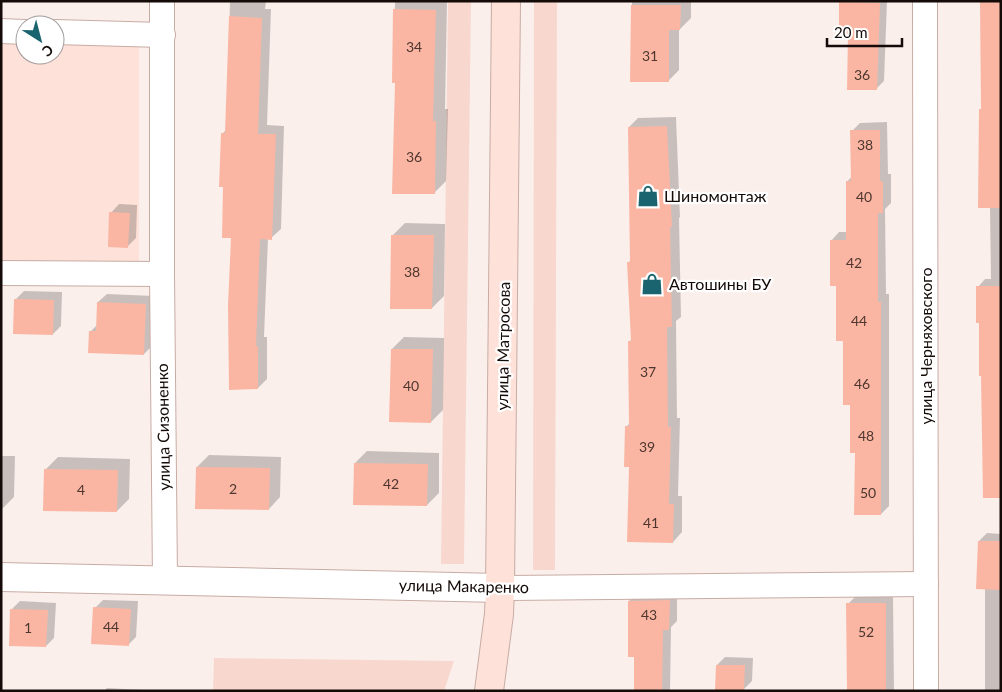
<svg xmlns="http://www.w3.org/2000/svg" width="1002" height="692" viewBox="0 0 1002 692" font-family="Lato,sans-serif">
  <style>
    .built { fill: #fee1d8 }
    .green { fill: #f8d8ce }
    .shadow { fill: #0003 }
    .building { fill: #fab6a3 }
    .lines { fill: none; stroke-linecap: round; stroke-linejoin: round }
    .minor-casing { stroke: #c7aca4; stroke-width: 26 }
    .tertiary-casing { stroke: #c7aca4; stroke-width: 30 }
    .secondary-casing { stroke: #c7aca4; stroke-width: 30 }
    .minor { stroke: #fff; stroke-width: 24 }
    .tertiary { stroke: #fff; stroke-width: 28 }
    .secondary { stroke: #fee2da; stroke-width: 28 }
    .labels { text-anchor: middle; stroke-width: 4.5; stroke-linejoin: round; paint-order: stroke }
    .number-label { font-size: 14px; fill: #4e362f }
    .poi-label { font-size: 16px; fill: #140b08; stroke: #fff; text-anchor: start }
    .street-label { font-size: 16px; fill: #140b08; stroke: #fff }
  </style>
  <rect width="100%" height="100%" fill="#fbefec"/>
  <!-- built -->
  <polygon class="built" points="1,40 25,40 25,55 55,55 55,41 139,42 139,267 1,264"/>
  <!-- green -->
  <g class="green">
    <polygon points="448,1 471,1 464,564 441,564"/>
    <polygon points="534,1 557,1 555,570 533,570"/>
    <polygon points="214,658 454,661 444,691 213,691"/>
  </g>
  <!-- shadow -->
  <g class="shadow">
    <polygon points="230,1 266,1 265,9 271,9 267,125 284,126 281,229 271,238 268,238 264,337 267,337 267,379 258,388 225,186 223,133 227,129"/>
    <polygon points="395,1 447,1 445,109 448,109 446,181 434,193 396,82 393,82"/>
    <polygon points="632,1 691,1 691,18 679,30 679,70 668,81 632,80"/>
    <polygon points="841,1 887,1 884,81 876,89 850,33 840,32"/>
    <polygon points="1001,1 1001,496 978,287 985,279 991,279 990,207 981,109"/>
    <polygon points="676,117 680,217 679,218 681,317 676,321 677,418 680,418 678,496 682,496 682,532 673,542 630,466 626,427 630,423 629,342 632,339 629,262 631,260 629,127 638,118"/>
    <polygon points="887,122 888,174 891,174 891,203 885,209 886,294 889,294 889,506 881,514 852,403 831,241 839,232 847,232 847,182 852,176 852,131 860,123"/>
    <polygon points="119,204 137,205 136,238 128,246 111,213"/>
    <polygon points="405,223 445,224 444,296 432,308 393,235"/>
    <polygon points="24,291 62,292 61,326 53,334 16,299"/>
    <polygon points="107,294 154,296 152,346 144,354 91,331 98,324 98,302"/>
    <polygon points="404,337 444,338 443,410 431,422 392,349"/>
    <polygon points="367,451 439,453 439,493 427,505 355,463"/>
    <polygon points="209,455 281,457 280,497 269,509 197,467"/>
    <polygon points="1,456 15,456 14,497 2,509"/>
    <polygon points="58,457 130,459 129,499 117,511 46,469"/>
    <polygon points="987,533 1001,534 1001,691 985,691 985,588 979,541"/>
    <polygon points="637,593 677,593 677,621 671,627 670,691 635,691 635,656 629,601"/>
    <polygon points="856,596 893,596 894,691 848,691 848,604"/>
    <polygon points="103,600 138,601 136,637 128,645 95,608"/>
    <polygon points="20,601 56,603 54,638 46,646 12,609"/>
    <polygon points="725,657 753,658 752,681 744,689 717,665"/>
    <polygon points="107,688 142,690 142,691 104,691"/>
  </g>
  <!-- building -->
  <g class="building">
    <polygon points="980,1 1001,1 1001,208 978,208 979,109 981,109"/>
    <polygon points="839,2 880,3 877,90 847,90 848,34 839,34"/>
    <polygon points="631,5 681,5 680,30 669,30 669,82 630,82"/>
    <polygon points="393,9 436,10 433,121 436,121 435,194 392,194 395,83 392,83"/>
    <polygon points="229,16 262,18 258,134 276,134 272,240 260,239 256,346 258,346 258,389 229,390 228,305 231,238 222,238 223,187 219,187 221,133 225,133"/>
    <polygon points="667,126 672,227 670,227 672,327 667,327 668,427 671,427 669,504 674,504 673,543 627,542 629,467 624,467 625,426 629,426 628,341 631,341 627,262 630,262 628,127"/>
    <polygon points="850,130 880,130 880,181 883,181 883,213 878,213 878,302 881,302 881,515 854,515 855,453 850,453 850,405 843,405 843,341 836,341 836,286 830,286 830,240 846,240 846,181 851,181"/>
    <polygon points="109,212 130,213 128,248 108,247"/>
    <polygon points="391,235 434,235 432,309 390,309"/>
    <polygon points="976,286 1001,286 1001,498 983,498 981,376 979,376 979,323 976,323"/>
    <polygon points="14,299 54,300 53,335 13,334"/>
    <polygon points="97,302 146,304 144,355 88,353 89,331 96,331"/>
    <polygon points="391,349 433,349 431,423 389,422"/>
    <polygon points="354,463 428,464 427,506 353,505"/>
    <polygon points="196,467 270,468 269,510 195,509"/>
    <polygon points="44,469 118,470 117,512 43,511"/>
    <polygon points="978,541 1001,541 1001,590 976,589"/>
    <polygon points="670,600 669,630 663,630 662,691 634,691 634,657 628,657 628,601"/>
    <polygon points="846,603 886,603 886,691 847,691"/>
    <polygon points="93,607 131,609 129,646 91,644"/>
    <polygon points="10,609 48,610 46,647 9,646"/>
    <polygon points="716,665 745,665 744,690 715,690"/>
  </g>
  <g class="lines">
    <!-- minor casing -->
    <g class="minor-casing">
      <g id="minor">
        <polyline points="162,1 162,274 165,580"/>
        <polyline points="925,1 926,691"/>
        <polyline points="1,31 25,32"/>
        <polyline points="55,32 163,35"/>
        <polyline points="1,273 162,274"/>
        <polyline points="500,588 926,584"/>
      </g>
    </g>
    <!-- tertiary casing -->
    <g class="tertiary-casing">
      <polyline id="tertiary" points="1,577 500,588"/>
    </g>
    <!-- secondary casing -->
    <g class="secondary-casing">
      <polyline id="secondary" points="489,691 499,614 500,588 506,1"/>
    </g>
    <!-- minor -->
    <use href="#minor" class="minor"/>
    <!-- tertiary -->
    <use href="#tertiary" class="tertiary"/>
    <!-- secondary -->
    <use href="#secondary" class="secondary"/>
  </g>
  <!-- icons -->
  <defs>
    <g id="shop-bare" transform="scale(1.725)"><path d="M-5-2.5h2.3a2.7 3.5 0 0 1 5.4 0H5L5.5 6h-11ZM-1.5-2.5h3a1.5 2.3 0 0 0-3 0Z" fill="#19646f" stroke="#fff" stroke-width="2.5" paint-order="stroke"/></g>
  </defs>
  <g fill-rule="evenodd">
    <use href="#shop-bare" x="648" y="196"/>
    <use href="#shop-bare" x="652" y="284"/>
  </g>
  <g class="labels">
    <!-- number labels -->
    <g class="number-label">
      <text x="414" y="52">34</text>
      <text x="650" y="61">31</text>
      <text x="862" y="80">36</text>
      <text x="865" y="150">38</text>
      <text x="414" y="162">36</text>
      <text x="864" y="202">40</text>
      <text x="854" y="268">42</text>
      <text x="412" y="277">38</text>
      <text x="859" y="326">44</text>
      <text x="648" y="377">37</text>
      <text x="862" y="389">46</text>
      <text x="411" y="391">40</text>
      <text x="866" y="441">48</text>
      <text x="647" y="452">39</text>
      <text x="391" y="489">42</text>
      <text x="233" y="494">2</text>
      <text x="81" y="495">4</text>
      <text x="868" y="498">50</text>
      <text x="651" y="528">41</text>
      <text x="649" y="620">43</text>
      <text x="111" y="632">44</text>
      <text x="28" y="633">1</text>
      <text x="866" y="637">52</text>
    </g>
    <!-- poi labels -->
    <g class="poi-label">
      <text x="664" y="202">Шиномонтаж</text>
      <text x="669" y="290">Автошины БУ</text>
    </g>
    <!-- street labels -->
    <g class="street-label">
      <text transform="translate(503 346) rotate(-89)" y="6">улица Матросова</text>
      <text transform="translate(926 346) rotate(-90)" y="6">улица Черняховского</text>
      <text transform="translate(163 427) rotate(-91)" y="6">улица Сизоненко</text>
      <text transform="translate(464 586) rotate(1)" y="6">улица Макаренко</text>
    </g>
  </g>
  <!-- border -->
  <rect width="1002" height="692" fill="none" stroke="#140b08" stroke-width="5"/>
  <!-- north arrow -->
  <g transform="translate(40 40) rotate(144)"><circle r="24" fill="#ffffff" stroke="#a19d9c"/>
  <path d="M0-4L9 19L0 12L-9 19Z" fill="#19646f"/>
  <text y="-8" font-size="14" font-weight="bold" text-anchor="middle" fill="#140b08">С</text>
  </g>
  <!-- scale -->
  <path d="M827 38v8h75v-8" fill="none" stroke="#140b08" stroke-width="2.5"/>
  <text x="834" y="38" font-size="15" fill="#140b08" stroke="#ffffff" stroke-width="4" paint-order="stroke">20 m</text>
</svg>
